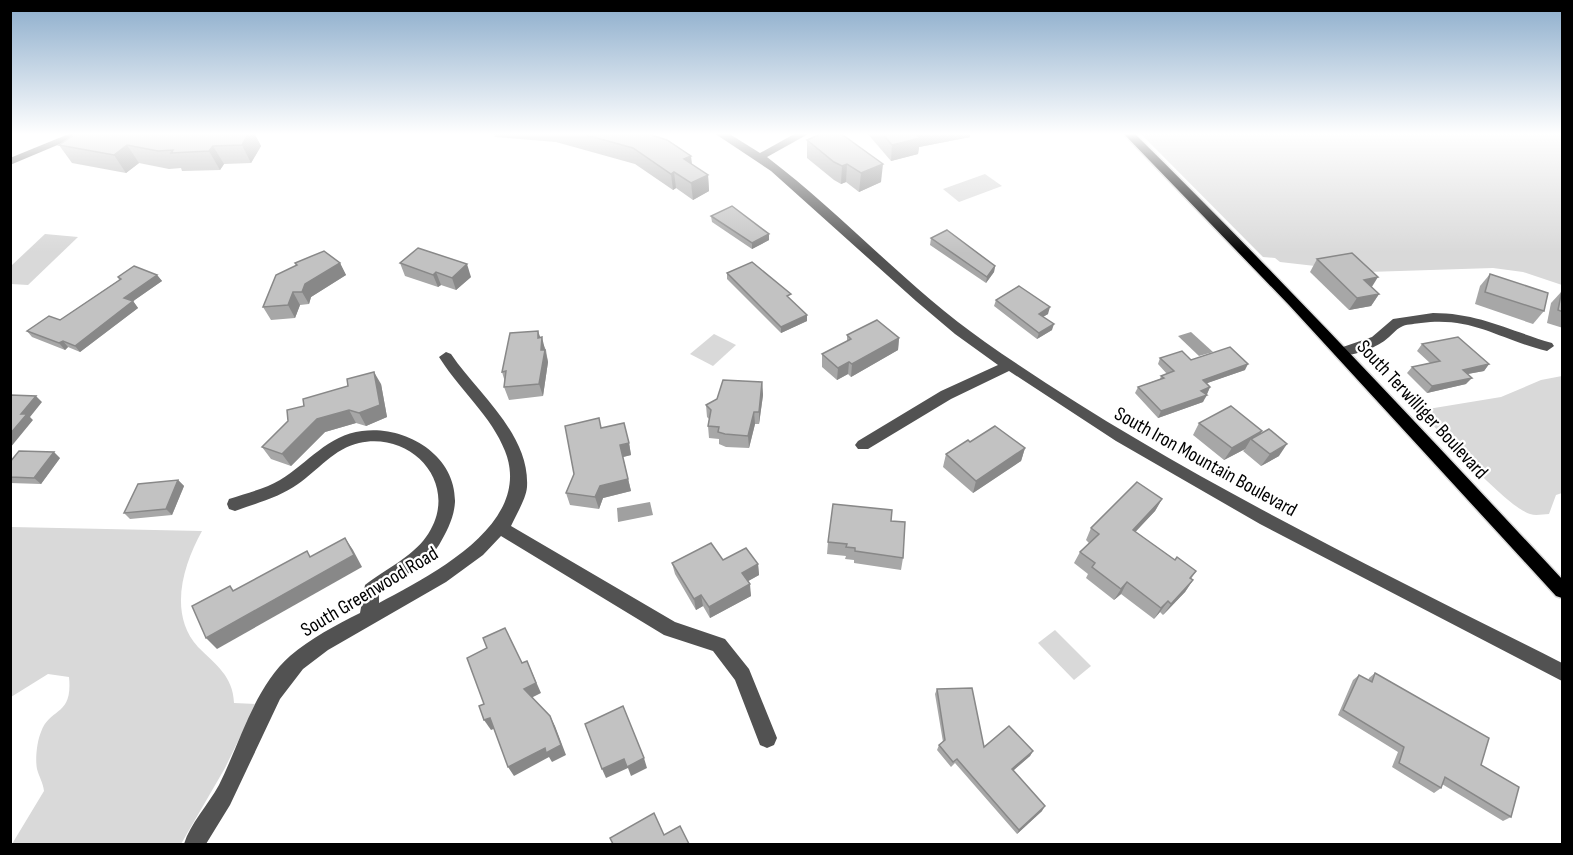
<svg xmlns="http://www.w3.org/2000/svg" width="1573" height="855" viewBox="0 0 1573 855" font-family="'Sofia Sans Condensed',sans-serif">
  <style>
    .green { fill: #d9d9d9 }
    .water { fill: #a0a0a0 }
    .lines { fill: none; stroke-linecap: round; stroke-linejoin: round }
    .major-casing { stroke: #dbdbdb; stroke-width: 3 }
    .minor { fill: #525252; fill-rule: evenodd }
    .major { fill: #000; fill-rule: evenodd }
    .wall { fill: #a7a7a7 }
    .shaded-wall { fill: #888 }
    .building { fill: #c2c2c2; stroke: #888; stroke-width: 1.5 }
    .labels { text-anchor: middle; stroke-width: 4.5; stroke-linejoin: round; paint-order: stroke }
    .street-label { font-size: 20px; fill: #000; stroke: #fff }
  </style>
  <rect width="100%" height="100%" fill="#fff"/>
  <!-- green -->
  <g class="green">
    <polygon points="1140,133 1562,133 1562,285 1523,272 1493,268 1368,272 1280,262 1275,258 1263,257"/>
    <polygon points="985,174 1002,186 959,202 943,189"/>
    <polygon points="45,234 78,237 28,285 11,284 11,266"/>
    <polygon points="714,334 736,345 713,366 690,354"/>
    <path d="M1562 376V493L1556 495 1549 514C1543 514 1536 516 1530 514 1507 507 1443 435 1423 415L1422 410 1501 397 1541 380Z"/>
    <path d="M11 527 202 531C183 565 168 614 198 647 216 665 233 676 234 703L256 704 225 768 181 844H12L44 791C43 782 39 777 37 769 35 759 37 741 41 732 50 707 73 717 69 677L48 674 11 697Z"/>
    <polygon points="1055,630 1091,666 1074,680 1038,643"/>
  </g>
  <!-- water -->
  <g class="water">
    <polygon points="1191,332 1213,352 1199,356 1178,336"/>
    <polygon points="650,502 653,515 618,522 617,508"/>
  </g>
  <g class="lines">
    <!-- major casing -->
    <g class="major-casing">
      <path id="major" d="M1123 133H1134C1281 278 1422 429 1562 579V598L1556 596 1289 305Z"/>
    </g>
    <!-- minor -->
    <g class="minor">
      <polygon points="71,133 86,133 10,165 10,158"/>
      <path d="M714 133H728L760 153 796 133H810L767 157C843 215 907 287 985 342 1165 468 1366 564 1562 663V681L1260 524 1116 441 1009 371 951 399 868 449H858L855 445 858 441 941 391 998 365 955 334 916 301 771 171Z"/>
      <path d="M1433 313C1479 313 1510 331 1552 343L1554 346 1547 351C1500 340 1473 316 1421 323 1416 324 1408 324 1403 326 1395 329 1389 339 1381 343 1372 349 1348 358 1337 355L1335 352 1337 349 1372 337 1393 319Z"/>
      <path d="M446 352 451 354C478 394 530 434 527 487 526 499 516 515 511 526L675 622 725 639 749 669 777 738 774 745 767 748 760 745 735 680 713 651 664 635 501 536 483 555 446 582 328 650 303 669 280 699 230 805 206 844H184C190 824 208 805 219 785 240 743 254 688 290 656 311 638 336 625 360 613L365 585C384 570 412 557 426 537 462 487 414 431 359 443 335 448 317 471 298 484 280 497 257 503 235 511L229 509 227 504 229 499C246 493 265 489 280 480 308 463 328 435 362 431 404 425 456 454 455 502 454 518 447 531 439 545 426 565 398 579 379 594V603C431 575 534 524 505 451 492 417 461 391 441 360L439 357Z"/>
    </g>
    <!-- major -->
    <use href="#major" class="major"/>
  </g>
  <!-- wall -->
  <g class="wall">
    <polygon points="166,133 254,133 261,146 251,163 224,164 220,170 182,171 181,168 169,169 139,163 126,173 72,163 59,145 165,135"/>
    <polygon points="494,133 645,133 708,175 709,191 693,200 676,188 673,190 635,164 556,142 495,137"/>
    <polygon points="867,133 970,133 970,137 919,147 918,154 891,161"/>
    <polygon points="807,140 881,182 859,192 846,182 841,184 834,180 807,158"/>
    <polygon points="711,216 769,240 752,249 712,222"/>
    <polygon points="931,238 995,266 994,272 986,283 930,245"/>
    <polygon points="1317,259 1372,287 1379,294 1371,306 1349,310 1310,272"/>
    <polygon points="295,263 340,263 346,275 311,297 309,304 300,305 295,318 271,320 263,307 296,265"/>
    <polygon points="400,263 471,277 456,290 441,285 438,287 405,276"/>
    <polygon points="727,273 791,300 807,321 781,333 727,279"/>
    <polygon points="1490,274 1544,311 1533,324 1475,304 1480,286"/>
    <polygon points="157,275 162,281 133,301 138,308 80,352 68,347 65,350 32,337 27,331 60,320 119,280 118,277"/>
    <polygon points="1563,290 1563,328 1547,323 1551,303"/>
    <polygon points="996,300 1048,314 1043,317 1052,330 1037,339 994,306"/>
    <polygon points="847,335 899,338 898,350 851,377 848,374 837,380 822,367 822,354 847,341"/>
    <polygon points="540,338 546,350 548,362 543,396 509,400 504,387 505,382 502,372"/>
    <polygon points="1422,344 1489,364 1484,371 1467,374 1466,384 1427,393 1407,373 1412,367 1430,363 1417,351"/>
    <polygon points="1160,358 1191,360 1245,370 1207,383 1210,387 1207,394 1205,394 1203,402 1158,418 1135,393 1138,387 1160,379 1161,376 1167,374 1158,364"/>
    <polygon points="762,382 763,395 759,424 755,424 749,448 726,447 719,444 719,439 709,438 708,426 709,419 707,417 706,405"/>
    <polygon points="381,384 387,417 366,426 356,423 325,432 291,466 271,459 262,447"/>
    <polygon points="1199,423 1261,434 1279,456 1261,466 1243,451 1245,449 1224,460 1193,435"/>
    <polygon points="601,428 629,443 631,455 623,457 631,491 603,498 599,509 570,505 566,493"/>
    <polygon points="1025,448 1021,461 973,493 943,467 946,454"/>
    <polygon points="60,458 41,484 10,483 10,462"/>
    <polygon points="178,480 184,486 172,515 130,519 124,513"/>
    <polygon points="1162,499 1155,511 1135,532 1175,560 1196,571 1191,579 1193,580 1185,592 1163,615 1160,612 1154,619 1121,594 1114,600 1086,578 1088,574 1074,563 1080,552 1089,543 1086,540 1091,528"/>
    <polygon points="891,521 903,558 901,570 854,563 854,560 845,559 846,556 827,554 828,542"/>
    <polygon points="723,560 758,564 759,575 748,581 751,596 710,618 703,606 696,610 675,574 672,563"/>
    <polygon points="1375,673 1481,765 1511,817 1503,821 1442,784 1441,788 1434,793 1392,767 1398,752 1338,715 1353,680 1359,675 1368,681 1369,678"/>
    <polygon points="937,689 984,747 1033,751 1030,756 1013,771 1042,811 1017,834 955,763 951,767 937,750 939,745 943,742 935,694"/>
  </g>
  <!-- shaded-wall -->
  <g class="shaded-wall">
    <polygon points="249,133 254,133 261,146 251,163 242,145"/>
    <polygon points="914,133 970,133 970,137 919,147 918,154 891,161 892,145"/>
    <polygon points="127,145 139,163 126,173 114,155"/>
    <polygon points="213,146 224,164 220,170 209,151"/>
    <polygon points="691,156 693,172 684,159"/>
    <polygon points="847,164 846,182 841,184 842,166"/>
    <polygon points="883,164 881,182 859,192 861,173"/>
    <polygon points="674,172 676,188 673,190 671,174"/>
    <polygon points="708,175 709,191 693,200 691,183"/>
    <polygon points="769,234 769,240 752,249 752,243"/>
    <polygon points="340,263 346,275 311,297 309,304 302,292 305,284"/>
    <polygon points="467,264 471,277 456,290 452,278"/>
    <polygon points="995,266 994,272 986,283 987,277"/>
    <polygon points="436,272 441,285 438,287 433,275"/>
    <polygon points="157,275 162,281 129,304 124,298"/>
    <polygon points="1378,277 1370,290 1364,280"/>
    <polygon points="293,292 300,305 295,318 288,305"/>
    <polygon points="1379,294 1371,306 1349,310 1357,298"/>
    <polygon points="133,301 138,308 80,352 75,346"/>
    <polygon points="1050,307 1048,314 1037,320 1039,314"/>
    <polygon points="807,315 807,321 781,333 781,327"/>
    <polygon points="1054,324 1052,330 1037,339 1039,333"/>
    <polygon points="538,331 542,342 542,337 548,362 543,396 539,384"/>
    <polygon points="899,338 898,350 851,377 852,364"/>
    <polygon points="63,341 68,347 65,350 59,343"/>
    <polygon points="849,362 848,374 837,380 838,368"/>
    <polygon points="1248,364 1245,370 1199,386 1203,380"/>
    <polygon points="1489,364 1484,371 1457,376 1463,370"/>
    <polygon points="374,372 381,384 387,417 366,426 359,413"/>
    <polygon points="1472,378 1466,384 1427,393 1432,386"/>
    <polygon points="762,382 763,395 759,424 759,412"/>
    <polygon points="1210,387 1207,394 1198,397 1201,391"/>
    <polygon points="1207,395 1203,402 1158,418 1161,411"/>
    <polygon points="36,396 42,402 30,417 33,420 10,448 10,434 21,414"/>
    <polygon points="349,410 356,423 325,432 291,466 282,454 317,419"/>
    <polygon points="754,412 755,424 749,448 748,436"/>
    <polygon points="1262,431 1255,442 1251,439 1245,449 1224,460 1232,448"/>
    <polygon points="629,443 631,455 623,457 620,445"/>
    <polygon points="1287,444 1279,456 1261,466 1270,454"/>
    <polygon points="1025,448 1021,461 973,493 976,481"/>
    <polygon points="54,452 60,458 41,484 34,478"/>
    <polygon points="628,479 631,491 603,498 599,509 595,497 600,486"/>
    <polygon points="178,480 184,486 172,515 166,509"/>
    <polygon points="1162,499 1155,511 1126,542 1133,530"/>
    <polygon points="345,538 353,550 362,567 217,649 206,638"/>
    <polygon points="758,564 759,575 743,584 742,573"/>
    <polygon points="1193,580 1185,592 1163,615 1171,604"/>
    <polygon points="1127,582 1121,594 1114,600 1121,589"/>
    <polygon points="750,584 751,596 710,618 709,607"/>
    <polygon points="701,595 703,606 696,610 694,599"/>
    <polygon points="1168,601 1160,612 1154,619 1161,608"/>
    <polygon points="527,661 541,693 529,699 524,689"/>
    <polygon points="550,716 555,726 566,755 552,762 549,757 514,776 508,767"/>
    <polygon points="490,718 496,728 491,730 484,720"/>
    <polygon points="1033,751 1030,756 1009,774 1012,769"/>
    <polygon points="644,758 647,768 631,776 628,768 606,778 602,769 624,759"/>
    <polygon points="1045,806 1042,811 1017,834 1019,830"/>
  </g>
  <!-- building -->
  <g class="building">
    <polygon points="77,133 157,133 165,135 166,133 249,133 242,145 213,146 209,151 171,153 173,150 158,151 127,145 114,155 59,145"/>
    <polygon points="579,133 645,133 667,140 691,156 684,159 708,175 691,183 674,172 671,174 633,148"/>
    <polygon points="823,133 840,133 883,164 861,173 847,164 842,166 834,162 807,140"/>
    <polygon points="882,133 915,133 920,138 892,145"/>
    <polygon points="732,206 769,234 752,243 711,216"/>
    <polygon points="947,230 995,266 987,277 931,238"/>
    <polygon points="418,248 467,264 452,278 436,272 433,275 400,263"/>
    <polygon points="324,251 340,263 305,284 302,292 293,292 288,305 263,307 276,275 297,265 295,263"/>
    <polygon points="1352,253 1378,277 1364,280 1379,294 1357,298 1317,259"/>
    <polygon points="752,262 791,294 787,296 807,315 781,327 727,273"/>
    <polygon points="134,266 157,275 124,298 133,301 75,346 63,341 59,343 27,331 49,316 60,320 121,279 118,277"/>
    <polygon points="1490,274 1548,293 1544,311 1485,292"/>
    <polygon points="1019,286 1050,307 1039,314 1054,324 1039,333 996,300"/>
    <polygon points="1562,290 1563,290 1563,312 1558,310"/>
    <polygon points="877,320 899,338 852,364 849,362 838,368 822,354 851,339 847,335"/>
    <polygon points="538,331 538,338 542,337 541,350 545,350 539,384 504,387 506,371 502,372 510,333"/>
    <polygon points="1458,337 1489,364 1463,370 1472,378 1432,386 1412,367 1440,361 1422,344"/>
    <polygon points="1230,347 1248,364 1203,380 1210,387 1201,391 1207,395 1161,411 1138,387 1164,378 1161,376 1174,371 1160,358 1182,351 1191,360"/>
    <polygon points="374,372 380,405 359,413 349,410 317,419 282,454 262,447 288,421 287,410 304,406 303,399 348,386 347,379"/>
    <polygon points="723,380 762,382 759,412 754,412 748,436 725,434 718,432 719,427 708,426 711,410 706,405 717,399"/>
    <polygon points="10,395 36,396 21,414 27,414 10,434"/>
    <polygon points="1231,406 1262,431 1232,448 1199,423"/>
    <polygon points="599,418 601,428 624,423 629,443 620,445 628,479 600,486 595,497 566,493 574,474 565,426"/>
    <polygon points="995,426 1025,448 976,481 946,454 968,440 970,442"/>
    <polygon points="1269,429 1287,444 1270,454 1251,439"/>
    <polygon points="19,451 54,452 34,478 10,477 10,462"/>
    <polygon points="178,480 166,509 124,513 138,484"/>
    <polygon points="1137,482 1162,499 1133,530 1175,560 1177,557 1196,571 1190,578 1193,580 1171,604 1168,601 1161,608 1127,582 1121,589 1092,567 1095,563 1080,552 1099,534 1091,528"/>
    <polygon points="833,504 892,510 891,521 905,522 903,558 855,551 855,548 846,547 847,544 828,542"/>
    <polygon points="345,538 354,555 206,638 192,606 230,586 233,591 307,551 310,557"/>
    <polygon points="711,543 723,560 746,548 758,564 742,573 750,584 709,607 701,595 694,599 672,563"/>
    <polygon points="505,628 522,663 527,661 536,683 524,689 550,716 561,745 546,753 545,748 508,767 490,718 484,720 479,706 484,704 467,658 487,648 483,638"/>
    <polygon points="1375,673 1489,738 1481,765 1519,787 1511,817 1445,777 1441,788 1399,763 1404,747 1343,710 1359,675 1372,682"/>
    <polygon points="972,688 984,747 1009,726 1033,751 1012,769 1045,806 1019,830 957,759 953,762 939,745 945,740 937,689"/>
    <polygon points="623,706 644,758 627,767 624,759 602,769 585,724"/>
    <polygon points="654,813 664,835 680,826 689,844 613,844 610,838"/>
  </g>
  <!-- sky -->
  <linearGradient id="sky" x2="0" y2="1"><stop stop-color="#8baccb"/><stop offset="0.53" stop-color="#fff"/><stop offset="1" stop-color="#fff" stop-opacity="0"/></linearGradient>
  <rect width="1573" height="253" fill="url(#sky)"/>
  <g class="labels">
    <!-- street labels -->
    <g class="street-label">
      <text transform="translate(1423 409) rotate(47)" y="7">South Terwilliger Boulevard</text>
      <text transform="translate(1206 461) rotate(29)" y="7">South Iron Mountain Boulevard</text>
      <text transform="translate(369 591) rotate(-31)" y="7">South Greenwood Road</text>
    </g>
  </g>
  <!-- border -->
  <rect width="1573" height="855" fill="none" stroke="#000000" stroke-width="24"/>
</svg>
